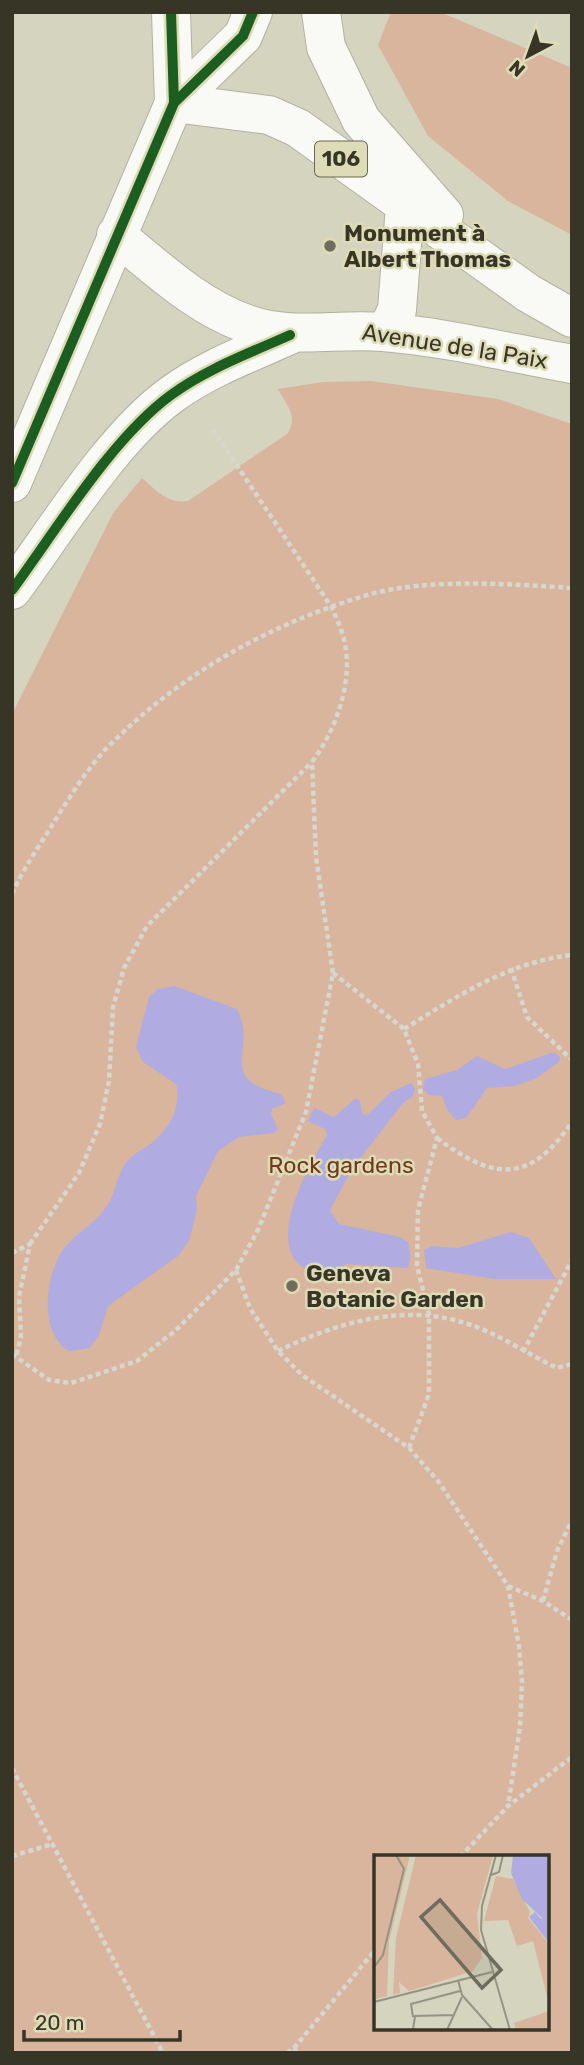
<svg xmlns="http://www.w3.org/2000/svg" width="584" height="2065" viewBox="0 0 584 2065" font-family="Rubik,sans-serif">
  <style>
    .green { fill: #d8b59c; fill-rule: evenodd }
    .water { fill: #b0ace1 }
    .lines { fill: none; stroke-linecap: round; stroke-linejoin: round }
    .major-casing { stroke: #b2b1a1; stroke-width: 40 }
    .path { stroke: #d7d6cf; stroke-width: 4.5; stroke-dasharray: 5 3.5; stroke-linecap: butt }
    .major { stroke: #f9f9f5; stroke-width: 38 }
    .cycleway-casing { stroke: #dedcb6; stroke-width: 15 }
    .cycleway { stroke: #1b5e20; stroke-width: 10 }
    .poi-dot { fill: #6e6d5c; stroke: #dedcb6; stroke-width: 2.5 }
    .labels { text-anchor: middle; stroke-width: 5; stroke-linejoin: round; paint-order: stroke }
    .shield { fill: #dedcb6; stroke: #686751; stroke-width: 2 }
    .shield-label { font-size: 21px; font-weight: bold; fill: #363526 }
    .poi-label { font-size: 23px; font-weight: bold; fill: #363526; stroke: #dedcb6; text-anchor: start }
    .street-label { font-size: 23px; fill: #363526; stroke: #dedcb6 }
    .park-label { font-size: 23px; fill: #71381b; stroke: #dedcb6 }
    .inset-road { fill: none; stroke: #959482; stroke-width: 2 }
    .view { fill: #6e6d5c; fill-opacity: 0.15; stroke: #6e6d5c; stroke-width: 3.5 }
    .inset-edge { fill: none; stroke: #363526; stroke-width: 3.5 }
  </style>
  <rect width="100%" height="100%" fill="#d5d4bf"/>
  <!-- green -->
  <g class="green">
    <polygon points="391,12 440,12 572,68 572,235 508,201 428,136 378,45"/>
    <path d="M371 381 498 399 572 424V2053H12V714L113 513 142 478C157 491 167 504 188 501L287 434C299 418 287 405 278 389L323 382ZM376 1857H547V2028H376Z"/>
  </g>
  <!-- water -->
  <g class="water">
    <path d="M174 986 237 1009C259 1050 213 1078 281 1094L286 1103 272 1109 271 1114 278 1129 274 1133 239 1137 218 1151 196 1196 197 1210 189 1241 178 1256 108 1306 99 1335 90 1348 69 1351C37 1333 45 1269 67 1245 80 1230 98 1221 108 1204 117 1190 117 1172 128 1160 136 1152 146 1148 154 1141 170 1128 182 1104 176 1084L143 1062 136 1047 149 997 158 989Z"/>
    <polygon points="554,1052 560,1057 559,1062 535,1079 514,1086 487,1088 466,1118 456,1120 448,1111 442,1096 429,1095 423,1089 425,1079 457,1070 477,1056 505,1069"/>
    <path d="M411 1083 415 1089 413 1096 403 1103 352 1169 330 1210 339 1224 400 1237 408 1242 411 1256 408 1268 347 1264 322 1274C316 1272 306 1270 301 1266 266 1237 311 1164 327 1135L325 1129 308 1121 314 1108 334 1117 356 1098 360 1101 362 1113 366 1116 391 1092Z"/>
    <polygon points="511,1232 529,1238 556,1279 495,1279 426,1268 424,1250 432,1246 458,1248"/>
  </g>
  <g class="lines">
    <!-- major casing -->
    <g class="major-casing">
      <g id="major">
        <polyline points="171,12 174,103"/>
        <polyline points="321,12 326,47 361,120 444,215"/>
        <polyline points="174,103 269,115 298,128 528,293 572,318"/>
        <path d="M116 235C157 268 196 306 247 324 291 340 337 328 383 332 446 337 510 353 572 364"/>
        <polyline points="386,332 397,310 405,206"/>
        <polyline points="12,483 174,103 243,36 253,12"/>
        <path d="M12 590C57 529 112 438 171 395 206 369 250 353 290 335"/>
      </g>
    </g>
    <!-- path -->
    <g class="path">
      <path d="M12 894C22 871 36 851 49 830 68 800 89 764 115 740 185 671 276 621 371 594 431 578 510 584 572 588"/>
      <polyline points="511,968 527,1017 572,1060"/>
      <polyline points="333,973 404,1029 418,1064 422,1111 437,1138 418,1210 417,1266 429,1314 429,1394 409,1448"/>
      <path d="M404 1029C458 996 508 962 572 955"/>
      <path d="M437 1138C493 1180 529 1185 572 1122"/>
      <polyline points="30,1244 79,1173 100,1124 109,1081 113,1007 124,968 147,926 312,762"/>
      <polyline points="12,1253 30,1244 19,1297 21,1337 16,1357"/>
      <polyline points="236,1270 250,1308 278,1351 302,1375 409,1448 438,1481 508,1586 519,1646 522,1682 520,1727 508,1806"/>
      <path d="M278 1351C335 1323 403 1303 465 1323 496 1332 527 1354 557 1368L572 1364"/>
      <polyline points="523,1352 572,1260"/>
      <path d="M12 1354 49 1380 71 1383 137 1361 176 1330 236 1270 258 1230 306 1112 333 973 316 857 312 762C335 731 353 684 345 644 343 632 337 620 332 608L210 425"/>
      <polyline points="508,1586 543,1601 572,1620"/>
      <polyline points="543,1601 557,1551 572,1520"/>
      <polyline points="12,1768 163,2053"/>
      <polyline points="12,1856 53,1844"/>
      <polyline points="460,1857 508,1806 572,1757"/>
      <polyline points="294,2048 376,1949"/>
      <polyline points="287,2053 294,2048 297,2053"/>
    </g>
    <!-- major -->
    <use href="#major" class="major"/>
    <!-- cycleway casing -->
    <g class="cycleway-casing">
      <g id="cycleway">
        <polyline points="171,12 174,103"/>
        <polyline points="12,483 174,103 243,36 253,12"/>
        <path d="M12 590C57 529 112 438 171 395 206 369 250 353 290 335"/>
      </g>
    </g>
    <!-- cycleway -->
    <use href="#cycleway" class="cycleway"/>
  </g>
  <!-- markers -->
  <g class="poi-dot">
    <circle cx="330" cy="246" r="7"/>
    <circle cx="292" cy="1286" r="7"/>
  </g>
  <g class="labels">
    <!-- shield labels -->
    <rect class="shield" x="315" y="141.5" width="52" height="35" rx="5"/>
    <g class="shield-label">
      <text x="341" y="166">106</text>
    </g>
    <!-- poi labels -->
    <g class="poi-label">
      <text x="344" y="241">Monument à<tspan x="344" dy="26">Albert Thomas</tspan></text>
      <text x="306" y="1281">Geneva<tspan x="306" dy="26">Botanic Garden</tspan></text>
    </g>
    <!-- street labels -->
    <g class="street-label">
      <text transform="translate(455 346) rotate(9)" y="8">Avenue de la Paix</text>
    </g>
    <!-- park labels -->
    <g class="park-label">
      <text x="341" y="1173">Rock gardens</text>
    </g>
  </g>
  <!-- overview -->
  <g transform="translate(374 1855)">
    <rect width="175" height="175" fill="#d5d4bf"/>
    <path d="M0 0H36L15 86 13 141 2 144ZM42 0H119L103 59 108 103 99 116 55 130 35 136 25 127 26 138 19 140 22 83ZM122 21 139 24 156 57 154 63 175 89V149L159 86 143 91 134 65 110 66ZM175 156V175H142L140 168Z" fill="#d8b59c"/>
    <path d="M139 0H175V88L155 62 161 57 166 63 169 64 148 44 137 18Z" fill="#b0ace1"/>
    <path class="inset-road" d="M122 0 108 51 107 75 136 175M117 20 125 17 129 0M0 112 9 100 30 14 22 0M84 125 88 140 119 175M0 147 118 117M39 162 37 149 86 136M39 175 41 161 80 160M73 175 88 142"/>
    <path class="view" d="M66 45 127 115 108 133 47 62Z"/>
    <rect width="175" height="175" class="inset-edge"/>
  </g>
  <!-- border -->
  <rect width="584" height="2065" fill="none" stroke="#363526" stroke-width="28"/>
  <!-- north arrow -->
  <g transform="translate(528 56) rotate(221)" stroke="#dedcb6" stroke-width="5" paint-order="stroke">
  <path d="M0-5L12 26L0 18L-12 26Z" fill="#363526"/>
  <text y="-10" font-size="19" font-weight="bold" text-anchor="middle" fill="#363526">N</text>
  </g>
  <!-- scale -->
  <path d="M24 2030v10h156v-10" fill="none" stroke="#363526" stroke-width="3.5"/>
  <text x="35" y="2030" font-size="21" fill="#363526" stroke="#dedcb6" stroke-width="5" paint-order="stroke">20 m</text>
</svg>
